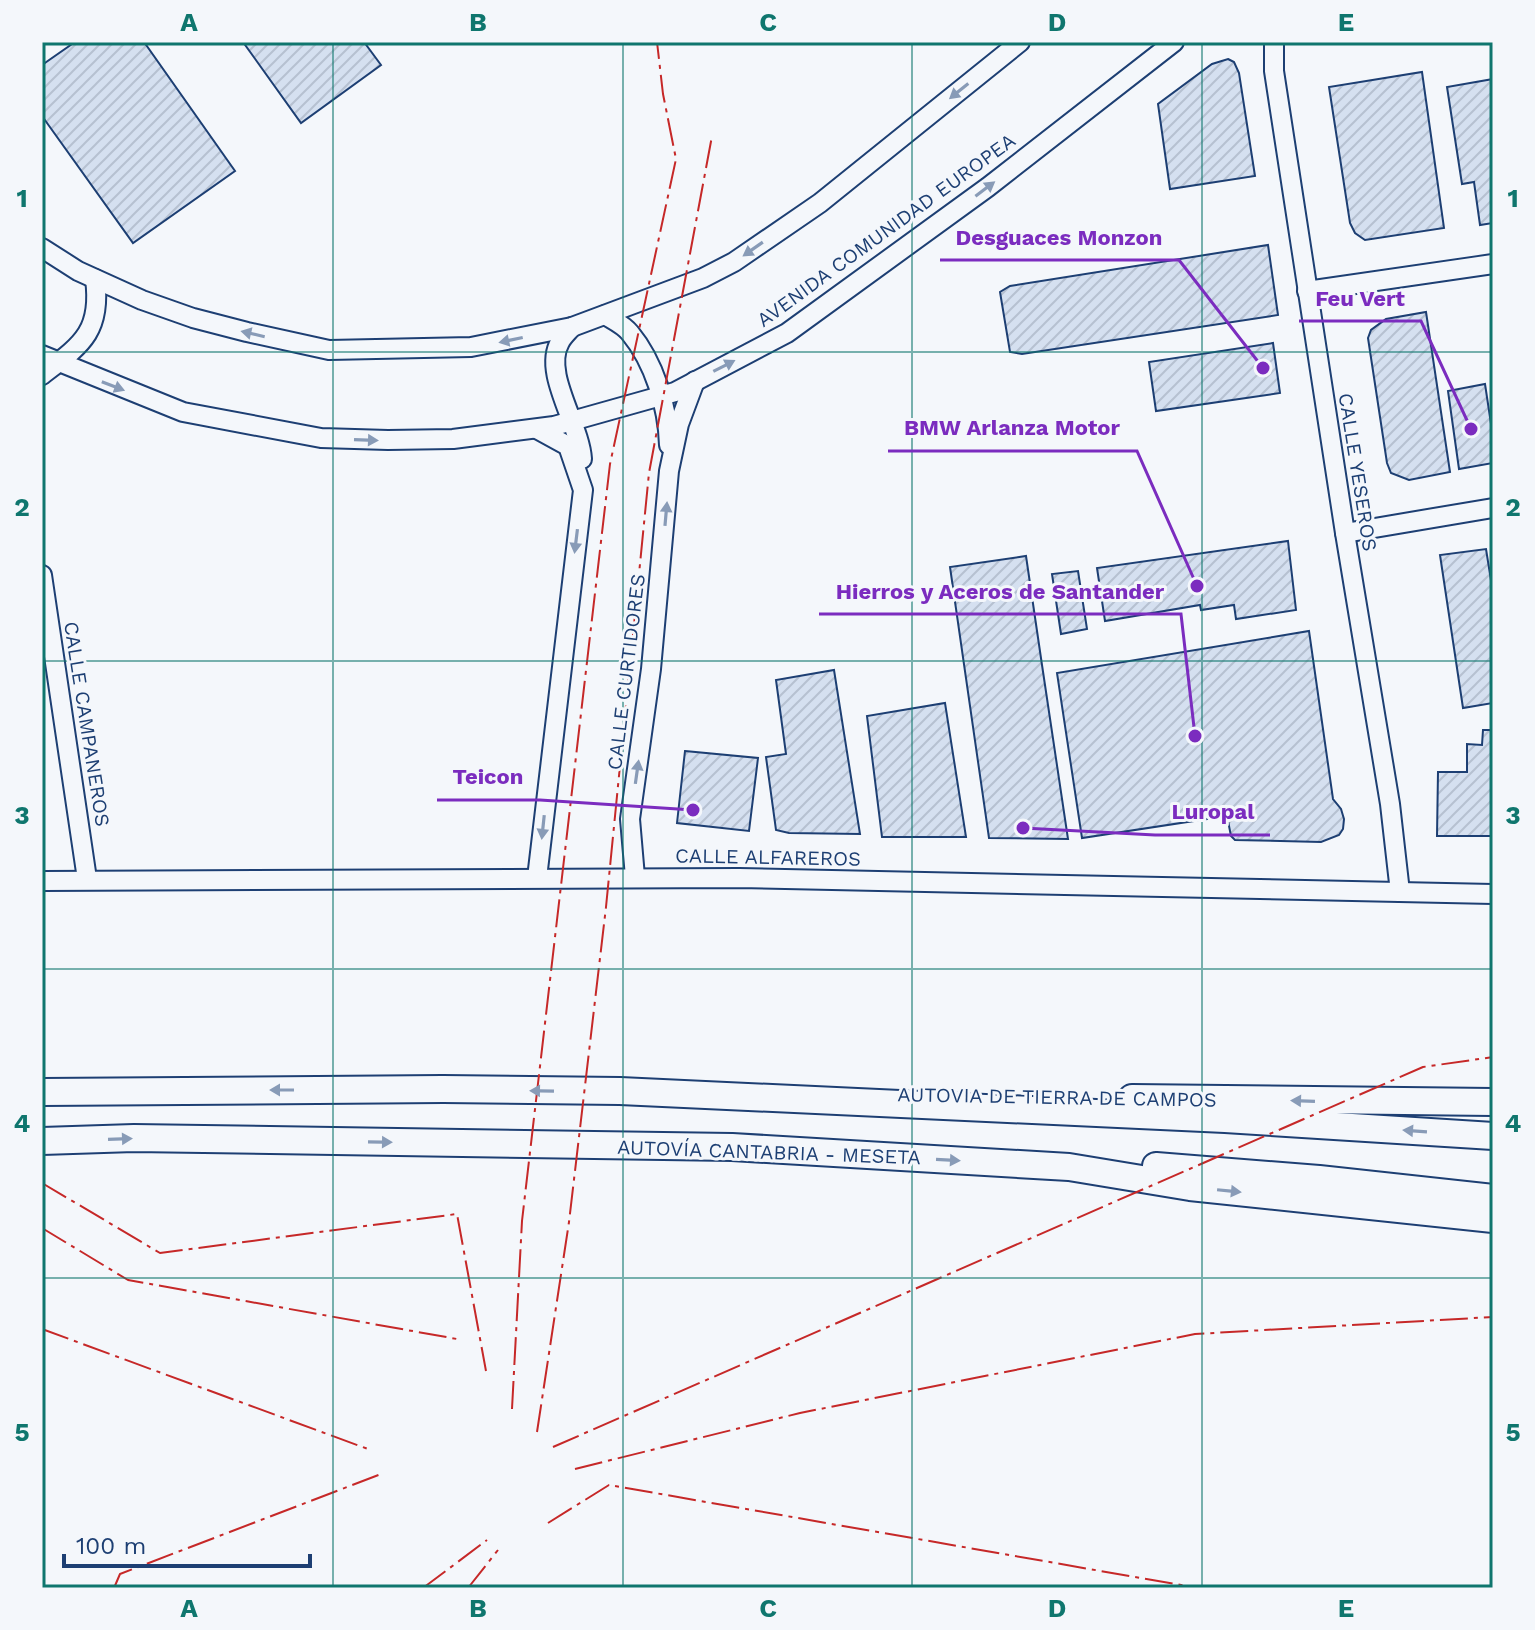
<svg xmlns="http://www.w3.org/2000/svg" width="1535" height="1630" viewBox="0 0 1535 1630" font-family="'Work Sans',sans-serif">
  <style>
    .building { fill: url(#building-hatch); stroke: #1d3f73; stroke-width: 2 }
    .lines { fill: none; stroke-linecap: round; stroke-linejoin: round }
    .minor-casing { stroke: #1d3f73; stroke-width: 22 }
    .highway-casing { stroke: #1d3f73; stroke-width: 30 }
    .minor { stroke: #f4f7fb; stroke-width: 18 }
    .highway { stroke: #f4f7fb; stroke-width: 26 }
    .power { stroke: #c62828; stroke-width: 2; stroke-dasharray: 28 6 4 6; stroke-linecap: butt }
    .oneway { fill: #889bb7 }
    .grid { fill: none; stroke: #0f766e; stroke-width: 2; stroke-opacity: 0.55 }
    .labels { text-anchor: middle; stroke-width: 6; stroke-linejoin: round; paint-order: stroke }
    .street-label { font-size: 20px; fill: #1d3f73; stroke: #f4f7fb }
    .leader { fill: none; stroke: #7b2cbf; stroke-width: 3 }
    .callout-dot { fill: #7b2cbf; stroke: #f4f7fb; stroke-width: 3 }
    .callout-label { font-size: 22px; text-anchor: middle; font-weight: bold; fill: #7b2cbf; stroke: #f4f7fb; stroke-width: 6; stroke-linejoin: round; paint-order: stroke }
    .neatline { fill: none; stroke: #0f766e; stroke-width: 3 }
    .grid-label { font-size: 26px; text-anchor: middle; font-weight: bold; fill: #0f766e }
  </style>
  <defs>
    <pattern id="building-hatch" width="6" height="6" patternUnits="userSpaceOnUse" patternTransform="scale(2)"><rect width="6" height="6" fill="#d5e0f0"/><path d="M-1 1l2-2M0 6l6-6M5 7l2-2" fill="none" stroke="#b6c1d1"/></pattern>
  </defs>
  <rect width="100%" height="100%" fill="#f4f7fb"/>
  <!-- building -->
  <g class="building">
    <polygon points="75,42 144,42 235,171 133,243 42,116 42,65"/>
    <polygon points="243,42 364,42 381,65 301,123"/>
    <polygon points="1228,59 1234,62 1239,73 1255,176 1170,189 1158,104 1212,64"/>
    <polygon points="1422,72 1444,228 1365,240 1355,233 1350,223 1329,87"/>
    <polygon points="1493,79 1493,223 1480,225 1474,182 1462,184 1447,87"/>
    <polygon points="1268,245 1278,315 1022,354 1010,352 1000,292 1010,286"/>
    <polygon points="1426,312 1450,472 1409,480 1391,473 1387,463 1368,338 1371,330 1386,319"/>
    <polygon points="1273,343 1280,393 1156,411 1149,362"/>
    <polygon points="1485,384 1493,437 1493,463 1459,469 1448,391"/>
    <polygon points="1288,541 1296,610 1236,619 1234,605 1201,610 1200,605 1105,621 1097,568"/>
    <polygon points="1486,549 1493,593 1493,703 1463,708 1440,555"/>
    <polygon points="1026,556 1042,665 1068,839 989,838 950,567"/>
    <polygon points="1078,571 1087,629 1061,634 1052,574"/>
    <polygon points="1309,631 1333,799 1341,809 1344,819 1343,829 1339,835 1321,842 1235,840 1231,836 1227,816 1082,838 1057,673"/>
    <polygon points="834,670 860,834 789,833 776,830 766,757 786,754 776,680"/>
    <polygon points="945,703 966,837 882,837 867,716"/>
    <polygon points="1483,730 1493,730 1493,836 1437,836 1438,772 1467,772 1467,744 1482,745"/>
    <polygon points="685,751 758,758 749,831 677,823"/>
  </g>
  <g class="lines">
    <!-- minor casing -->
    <g class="minor-casing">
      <g id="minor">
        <polyline points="1274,42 1274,71 1345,533 1390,804 1400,892"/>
        <polyline points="42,248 78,271 142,300 193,318 247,332 329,350 471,347 572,327 703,278 734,262 820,203 1020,42"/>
        <polyline points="1307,291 1493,264"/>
        <path d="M605 315C613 320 624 325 630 333 654 362 668 407 669 445"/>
        <path d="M572 327C569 331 563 336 560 342 542 373 580 424 582 459"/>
        <polyline points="42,355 183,412 321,438 388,440 453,439 554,426 675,392 787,333 988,187 1174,42"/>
        <path d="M42 375C81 345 102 332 95 279"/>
        <polyline points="537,429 568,446 583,490 537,878"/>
        <polyline points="1345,533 1493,508"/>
        <polyline points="42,575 87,879"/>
        <polyline points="635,877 630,819 651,669 669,471 679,424 695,381"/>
        <polyline points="42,881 739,878 1493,894"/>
      </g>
    </g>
    <!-- highway casing -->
    <g class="highway-casing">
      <g id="highway">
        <polyline points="42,1092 443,1089 620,1091 1225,1119 1493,1136"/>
        <polyline points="1132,1098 1493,1102"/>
        <polyline points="42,1141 134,1138 732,1147 1069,1167 1190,1187 1493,1219"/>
        <polyline points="1156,1166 1319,1179 1493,1198"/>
      </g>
    </g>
    <!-- minor -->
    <use href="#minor" class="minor"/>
    <!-- highway -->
    <use href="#highway" class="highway"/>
    <!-- power -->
    <g class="power">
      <polyline points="42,1183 160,1253 457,1214 486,1371"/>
      <polyline points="42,1228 128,1280 457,1339"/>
      <polyline points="42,1329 368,1449"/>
      <polyline points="512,1409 522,1221 610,464 676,159 663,94 657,42"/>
      <polyline points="537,1432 569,1222 606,907 649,473 712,136"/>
      <polyline points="553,1447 1423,1067 1493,1057"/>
      <polyline points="575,1469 800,1413 1195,1334 1493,1317"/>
      <polyline points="548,1523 609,1485 1198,1588"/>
      <polyline points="114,1588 120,1574 381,1474"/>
      <polyline points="423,1588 487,1540"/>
      <polyline points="468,1588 498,1550"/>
    </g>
  </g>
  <!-- one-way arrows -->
  <defs><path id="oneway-solid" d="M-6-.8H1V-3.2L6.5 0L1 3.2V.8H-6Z" transform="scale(2)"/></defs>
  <g class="oneway">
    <use href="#oneway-solid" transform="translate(959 91) rotate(141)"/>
    <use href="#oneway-solid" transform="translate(985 189) rotate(-37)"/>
    <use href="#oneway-solid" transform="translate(753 249) rotate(145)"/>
    <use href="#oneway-solid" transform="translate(253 334) rotate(-167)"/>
    <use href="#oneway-solid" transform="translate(511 340) rotate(168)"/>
    <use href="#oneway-solid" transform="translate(724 366) rotate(-27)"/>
    <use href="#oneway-solid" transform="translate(113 386) rotate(21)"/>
    <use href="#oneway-solid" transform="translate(366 440) rotate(2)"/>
    <use href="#oneway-solid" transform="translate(666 514) rotate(-85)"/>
    <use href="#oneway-solid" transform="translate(576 541) rotate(97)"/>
    <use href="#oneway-solid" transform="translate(637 772) rotate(-82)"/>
    <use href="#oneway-solid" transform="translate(543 827) rotate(96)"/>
    <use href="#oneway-solid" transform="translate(282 1090) rotate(180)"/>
    <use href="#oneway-solid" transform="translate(542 1091) rotate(-179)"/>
    <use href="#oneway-solid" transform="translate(1303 1101) rotate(-178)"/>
    <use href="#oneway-solid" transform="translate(1415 1131) rotate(-176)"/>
    <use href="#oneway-solid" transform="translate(120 1139) rotate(-2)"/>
    <use href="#oneway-solid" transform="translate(380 1142) rotate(1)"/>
    <use href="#oneway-solid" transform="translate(948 1160) rotate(3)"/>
    <use href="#oneway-solid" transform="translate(1229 1191) rotate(6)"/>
  </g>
  <!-- grid -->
  <path class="grid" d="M333 42V1588M623 42V1588M912 42V1588M1202 42V1588M42 352H1493M42 661H1493M42 969H1493M42 1278H1493"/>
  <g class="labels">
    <!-- street labels -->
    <g class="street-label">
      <text transform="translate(886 230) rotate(-36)" y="7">AVENIDA COMUNIDAD EUROPEA</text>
      <text transform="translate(1358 472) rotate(81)" y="7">CALLE YESEROS</text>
      <text transform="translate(626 672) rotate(-83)" y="7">CALLE CURTIDORES</text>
      <text transform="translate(87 724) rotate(81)" y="7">CALLE CAMPANEROS</text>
      <text transform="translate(768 857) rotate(1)" y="7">CALLE ALFAREROS</text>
      <text transform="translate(1057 1097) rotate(1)" y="7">AUTOVIA DE TIERRA DE CAMPOS</text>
      <text transform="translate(769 1152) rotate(2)" y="7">AUTOVÍA CANTABRIA - MESETA</text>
    </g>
  </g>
  <!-- callouts -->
  <path class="leader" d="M1263 368L1179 260H940M1471 429L1421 321H1299M1197 586L1137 451H888M1195 736L1181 614H819M693 810L540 800H437M1023 828L1155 835H1270"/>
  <g class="callout-dot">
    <circle cx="1263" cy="368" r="8"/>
    <circle cx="1471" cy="429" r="8"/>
    <circle cx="1197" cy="586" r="8"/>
    <circle cx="1195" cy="736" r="8"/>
    <circle cx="693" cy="810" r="8"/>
    <circle cx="1023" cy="828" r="8"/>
  </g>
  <g class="callout-label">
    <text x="1059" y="245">Desguaces Monzon</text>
    <text x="1360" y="306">Feu Vert</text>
    <text x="1012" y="435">BMW Arlanza Motor</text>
    <text x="1000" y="599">Hierros y Aceros de Santander</text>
    <text x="488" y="784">Teicon</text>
    <text x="1213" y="819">Luropal</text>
  </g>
  <!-- border -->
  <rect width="1535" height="1630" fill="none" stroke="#f4f7fb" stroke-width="88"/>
  <!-- scale -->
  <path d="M64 1554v12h246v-12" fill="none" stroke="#1d3f73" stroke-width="4"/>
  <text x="76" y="1554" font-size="24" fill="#1d3f73" stroke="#f4f7fb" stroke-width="6" paint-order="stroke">100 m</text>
  <rect x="44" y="44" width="1447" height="1542" class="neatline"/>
  <g class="grid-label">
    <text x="189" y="31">A</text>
    <text x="478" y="31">B</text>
    <text x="768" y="31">C</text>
    <text x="1057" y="31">D</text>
    <text x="1346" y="31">E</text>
    <text x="22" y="207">1</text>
    <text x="1513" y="207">1</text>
    <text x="22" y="516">2</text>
    <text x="1513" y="516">2</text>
    <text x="22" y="824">3</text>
    <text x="1513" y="824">3</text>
    <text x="22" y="1132">4</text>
    <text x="1513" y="1132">4</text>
    <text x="22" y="1441">5</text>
    <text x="1513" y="1441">5</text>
    <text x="189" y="1617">A</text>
    <text x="478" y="1617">B</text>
    <text x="768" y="1617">C</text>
    <text x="1057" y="1617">D</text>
    <text x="1346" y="1617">E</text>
  </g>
</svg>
